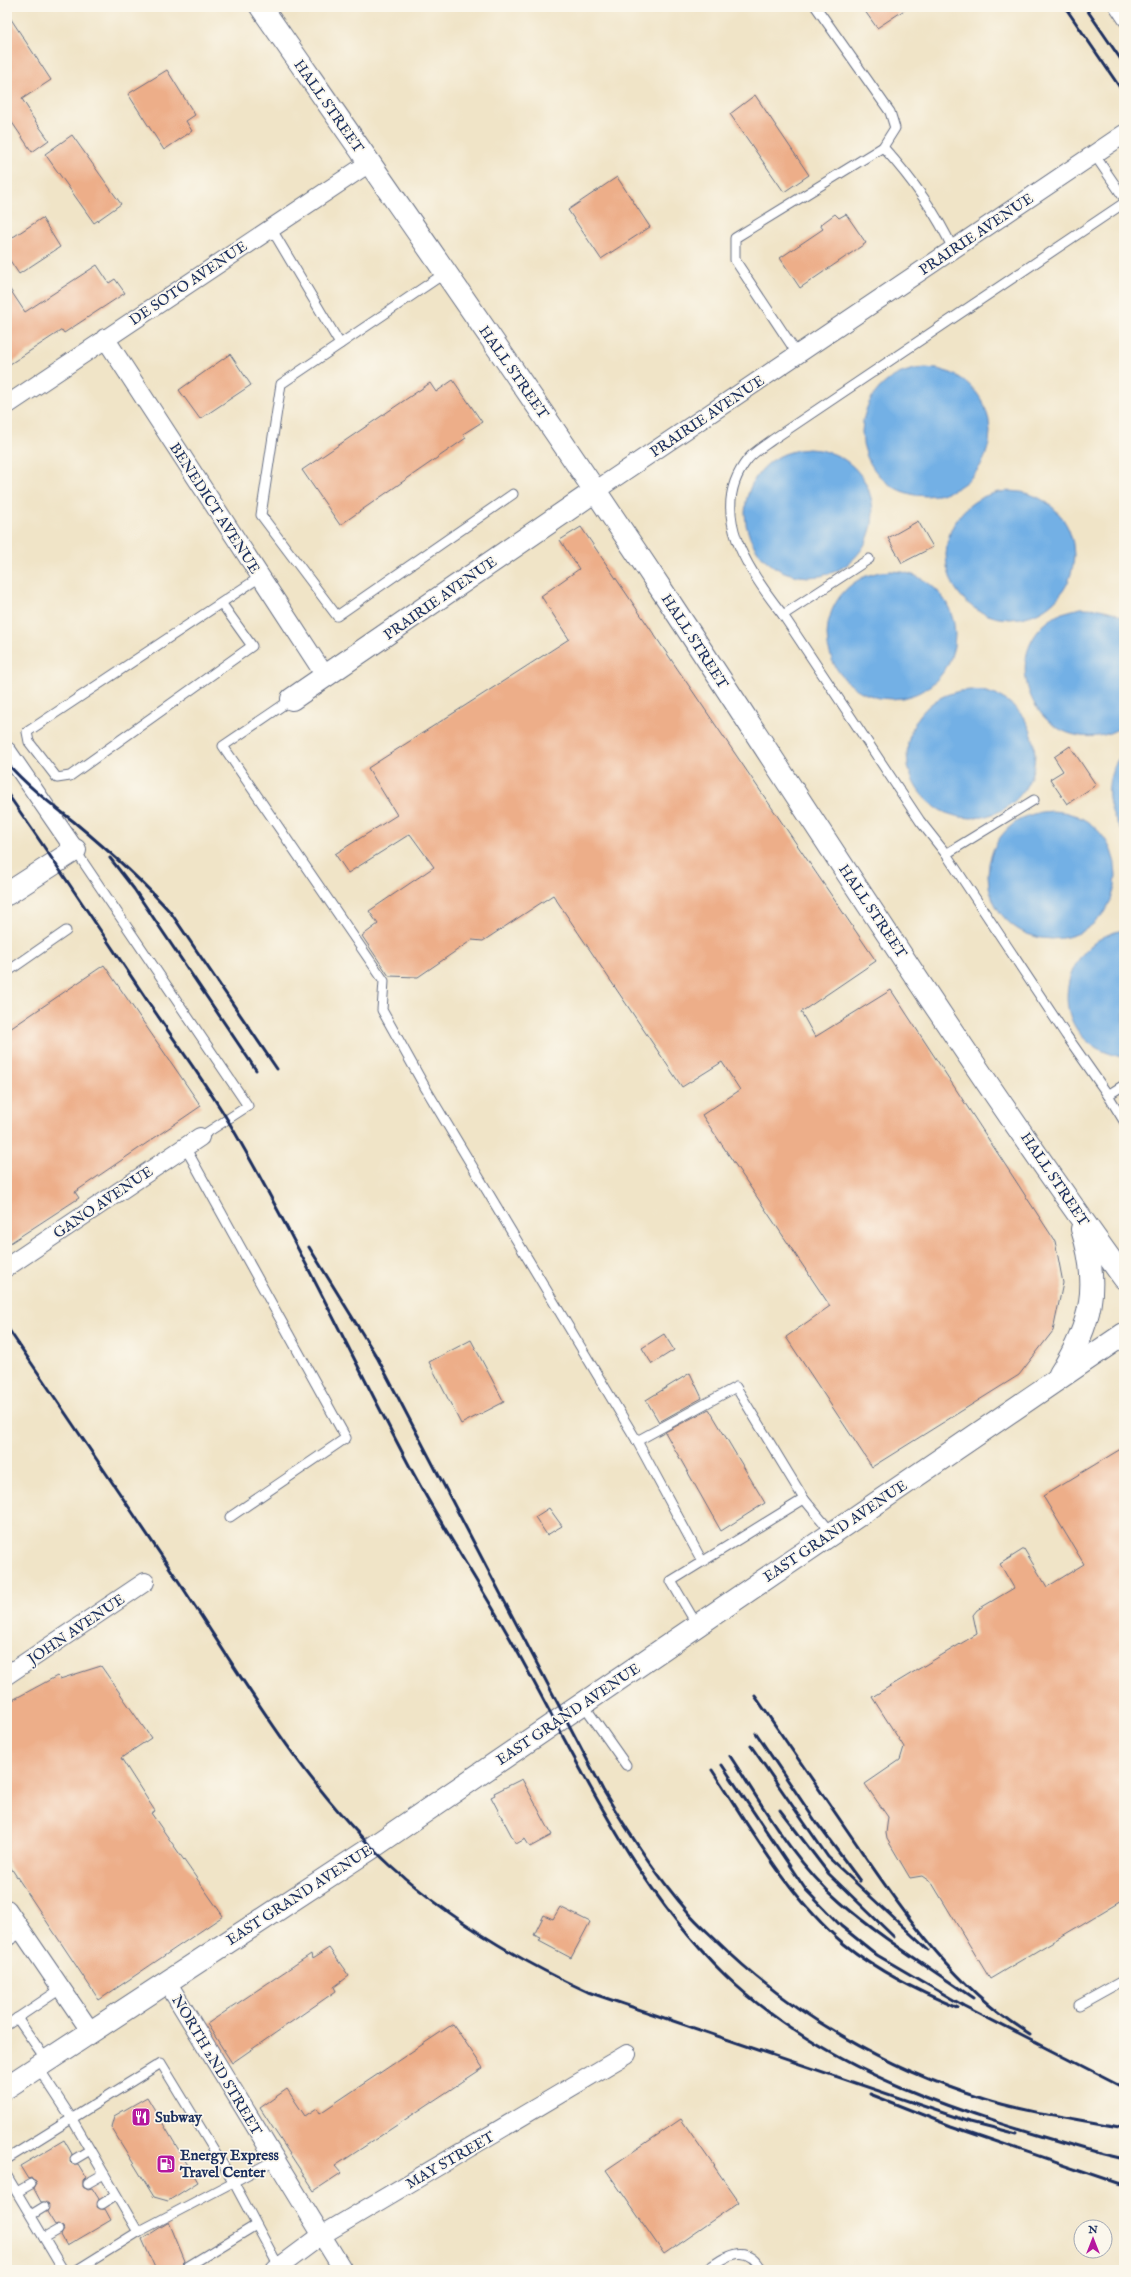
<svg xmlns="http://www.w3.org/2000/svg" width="1131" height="2277" viewBox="0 0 1131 2277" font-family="'IM FELL English',serif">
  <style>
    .water { fill: #73b0e5; stroke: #4770a2 }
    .building { fill: #edae89 }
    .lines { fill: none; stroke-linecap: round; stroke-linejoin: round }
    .service-casing { stroke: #666e83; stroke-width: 11 }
    .minor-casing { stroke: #666e83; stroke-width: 20 }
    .tertiary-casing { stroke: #666e83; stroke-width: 24 }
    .secondary-casing { stroke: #666e83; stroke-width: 24 }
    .service { stroke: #fff; stroke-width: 9 }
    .minor { stroke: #fff; stroke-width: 18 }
    .tertiary { stroke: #fff; stroke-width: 22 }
    .secondary { stroke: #fff; stroke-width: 22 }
    .rail { stroke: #1b2f5e; stroke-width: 3 }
    .labels { text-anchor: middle; stroke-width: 3.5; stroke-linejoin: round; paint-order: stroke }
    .street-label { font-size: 15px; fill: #1b2f5e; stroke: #fbf7ec }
    .poi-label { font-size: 15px; font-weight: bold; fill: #1b2f5e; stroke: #fbf7ec; text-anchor: start }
  </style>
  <rect width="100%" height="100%" fill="#fbf7ec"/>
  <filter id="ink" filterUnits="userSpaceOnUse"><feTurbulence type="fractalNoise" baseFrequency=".025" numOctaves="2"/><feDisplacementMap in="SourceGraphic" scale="8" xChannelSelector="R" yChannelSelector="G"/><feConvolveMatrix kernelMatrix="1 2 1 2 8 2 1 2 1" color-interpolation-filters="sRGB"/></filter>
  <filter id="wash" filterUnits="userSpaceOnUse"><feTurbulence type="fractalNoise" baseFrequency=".012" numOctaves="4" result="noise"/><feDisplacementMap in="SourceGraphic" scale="16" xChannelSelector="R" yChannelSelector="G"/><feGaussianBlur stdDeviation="0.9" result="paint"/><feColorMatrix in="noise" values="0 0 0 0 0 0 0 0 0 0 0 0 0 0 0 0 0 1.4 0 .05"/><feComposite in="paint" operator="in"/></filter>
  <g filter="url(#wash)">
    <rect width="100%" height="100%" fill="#f0e4c7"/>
    <!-- water -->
    <g class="water">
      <circle cx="926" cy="432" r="64"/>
      <circle cx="809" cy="513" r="64"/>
      <circle cx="1010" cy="555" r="64"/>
      <circle cx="891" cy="635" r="64"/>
      <path d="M1080 608C1096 608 1110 609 1124 618V726C1118 729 1111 733 1104 735 1029 751 993 644 1062 613 1068 611 1074 610 1080 608Z"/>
      <circle cx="971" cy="754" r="64"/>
      <path d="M1124 751V834C1104 808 1103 776 1124 751Z"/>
      <circle cx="1052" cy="875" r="64"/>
      <path d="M1124 930V1058C1111 1054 1099 1051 1088 1042 1046 1006 1072 938 1124 930Z"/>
    </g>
    <g id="blocks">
      <!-- building -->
      <g class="building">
        <polygon points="862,7 909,7 877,28"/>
        <polygon points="7,13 51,80 22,99 29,110 28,111 49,140 32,152 7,115"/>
        <polygon points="167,70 195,115 186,121 192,131 164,150 128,94"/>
        <polygon points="755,95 809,175 784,192 730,114"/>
        <polygon points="72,135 121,204 94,223 45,154"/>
        <polygon points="617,177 650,227 601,259 568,210"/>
        <polygon points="835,214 839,218 846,214 866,243 800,288 780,258 823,229 820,225"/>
        <polygon points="42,218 60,247 19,274 7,256 7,241"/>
        <polygon points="97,265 109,283 115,279 125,293 64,333 62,330 7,366 7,285 25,312"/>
        <polygon points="230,354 251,385 200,419 179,390"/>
        <polygon points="453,380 482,422 463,434 466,438 340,525 302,470 430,383 436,392"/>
        <polygon points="918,521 933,547 902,563 888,538"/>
        <polygon points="581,527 876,961 801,1012 815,1037 891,990 1055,1241 1063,1283 1053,1331 1019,1375 872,1467 786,1337 830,1306 702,1115 740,1090 722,1062 682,1087 553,895 483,941 472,940 418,977 389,976 362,936 378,924 369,911 434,867 410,834 348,873 335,854 397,815 368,768 569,639 541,596 579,569 560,540"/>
        <polygon points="1070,746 1096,785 1067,804 1050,779 1063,771 1054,757"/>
        <polygon points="104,965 201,1106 75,1192 79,1198 7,1245 7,1031"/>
        <polygon points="664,1334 674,1350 652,1364 642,1348"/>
        <polygon points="471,1340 504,1402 461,1424 429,1362"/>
        <polygon points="690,1373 702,1398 659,1422 646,1400"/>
        <polygon points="709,1409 765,1503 721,1531 665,1432"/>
        <polygon points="1124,1447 1124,1899 990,1979 932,1883 922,1876 910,1878 887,1839 886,1833 888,1817 865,1784 900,1760 904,1747 872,1697 977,1634 973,1615 977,1610 1014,1588 1000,1564 1024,1549 1047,1587 1084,1564 1043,1496"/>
        <polygon points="549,1508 562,1526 547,1535 535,1517"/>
        <polygon points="101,1666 151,1738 121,1758 155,1811 151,1813 223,1916 99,2000 7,1862 7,1703 57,1676 60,1679"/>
        <polygon points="522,1779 552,1835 530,1847 525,1839 516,1844 491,1797 495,1795 494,1793"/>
        <polygon points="560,1907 590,1922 571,1958 539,1941 541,1938 534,1935 544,1915 553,1919"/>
        <polygon points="329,1948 349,1976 334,1987 336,1991 232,2063 207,2024 311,1954 312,1959"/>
        <polygon points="453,2024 483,2068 335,2166 341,2173 314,2191 260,2108 287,2089 305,2116 317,2108 320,2113"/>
        <polygon points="147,2097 198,2182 168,2201 154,2197 111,2127 114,2116"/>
        <polygon points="681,2119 739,2202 664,2254 606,2170"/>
        <polygon points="64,2140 72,2154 70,2162 72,2164 78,2164 86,2177 83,2180 83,2186 88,2189 92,2188 99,2199 97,2207 100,2209 105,2209 111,2220 67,2246 61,2235 64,2230 63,2227 58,2224 55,2225 47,2212 49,2204 46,2202 41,2202 34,2189 37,2184 36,2181 31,2178 28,2179 20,2166"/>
        <polygon points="169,2222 185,2261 182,2264 182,2270 156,2270 142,2239"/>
      </g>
    </g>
  </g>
  <g filter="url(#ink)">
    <use href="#blocks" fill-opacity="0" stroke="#666e83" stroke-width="1"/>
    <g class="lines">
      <!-- service casing -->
      <g class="service-casing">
        <g id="service">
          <polyline points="816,7 890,112 895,128 883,147"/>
          <polyline points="1114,7 1124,22"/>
          <polyline points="1094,154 1124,198"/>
          <polyline points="271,228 340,344"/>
          <polyline points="445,273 281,384 261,515 337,616 513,494"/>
          <path d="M798 355 735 260V238L883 147C911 178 936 212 953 249"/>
          <polyline points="869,559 783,615 920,821 946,854"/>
          <polyline points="222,604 252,646 70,776 57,778 29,742 27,732 260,577"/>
          <path d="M783 615C749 572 706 511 748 459 754 452 764 446 772 440L1124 203"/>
          <polyline points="292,699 223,746 384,981 382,1010 426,1089 637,1441 736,1387 804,1499 832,1533"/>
          <polyline points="1034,800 946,854 1066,1035 1108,1095"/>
          <polyline points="75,850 248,1106 200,1137"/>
          <polyline points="7,972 66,931"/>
          <polyline points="1124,1085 1108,1095 1124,1121"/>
          <polyline points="185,1147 346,1438 230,1517"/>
          <polyline points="637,1441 702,1561"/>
          <polyline points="697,1625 671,1581 804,1499"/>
          <polyline points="583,1704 626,1765"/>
          <polyline points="7,1942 23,1932"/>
          <polyline points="1079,2005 1124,1980"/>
          <polyline points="17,2018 47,2061"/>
          <polyline points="7,2025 62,1988"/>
          <polyline points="38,2067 72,2119 138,2232 275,2160"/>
          <polyline points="7,2159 161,2063 233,2181 279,2267"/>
          <polyline points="75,2159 90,2150"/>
          <polyline points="7,2176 63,2270"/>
          <polyline points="88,2183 104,2174"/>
          <polyline points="17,2192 31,2184"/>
          <polyline points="102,2204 116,2195"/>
          <polyline points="31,2215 44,2207"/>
          <polyline points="44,2238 58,2230"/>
          <polyline points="187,2267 256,2225"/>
          <polyline points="77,2270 138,2232"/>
          <path d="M706 2270C727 2256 746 2241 762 2270"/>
        </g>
      </g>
      <!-- minor casing -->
      <g class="minor-casing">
        <g id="minor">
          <polyline points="105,338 326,677"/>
          <polyline points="7,405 369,163"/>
          <polyline points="595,491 1124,134"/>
          <polyline points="7,751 75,850"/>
          <polyline points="7,1267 200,1137"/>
          <polyline points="7,1675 145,1582"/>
          <polyline points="7,1909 91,2032"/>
          <polyline points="167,1982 343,2270"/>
          <polyline points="275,2270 322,2235 627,2054"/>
        </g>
      </g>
      <!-- tertiary casing -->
      <g class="tertiary-casing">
        <g id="tertiary">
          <polyline points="292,699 595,491"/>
          <polyline points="7,894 75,850"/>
        </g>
      </g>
      <!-- secondary casing -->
      <g class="secondary-casing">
        <g id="secondary">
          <path d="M261 7C396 201 532 395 663 592 815 822 962 1055 1124 1278"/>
          <path d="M1060 1374C1092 1324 1100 1285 1082 1229"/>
          <polyline points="7,2087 373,1847 1124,1334"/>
        </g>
      </g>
      <!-- service -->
      <use href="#service" class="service"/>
      <!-- minor -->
      <use href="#minor" class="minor"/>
      <!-- tertiary -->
      <use href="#tertiary" class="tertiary"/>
      <!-- secondary -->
      <use href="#secondary" class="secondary"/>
      <!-- rail -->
      <g class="rail">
        <polyline points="1065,7 1123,92"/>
        <polyline points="1085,7 1124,64"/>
        <path d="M7 763C27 786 50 803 73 821 108 850 141 879 171 913L277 1069"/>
        <path d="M7 793C55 862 102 933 149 1003 176 1043 205 1082 230 1124 295 1236 350 1354 411 1469 441 1525 476 1578 507 1633 574 1751 627 1880 726 1976 828 2074 966 2115 1099 2153"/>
        <polyline points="110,858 134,889 256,1070"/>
        <path d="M309 1247 378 1359 603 1790C628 1832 655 1874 688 1912 697 1923 708 1932 718 1942 791 2014 886 2068 984 2099 1029 2113 1078 2119 1124 2128"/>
        <path d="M7 1327C65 1413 124 1499 181 1585 245 1682 305 1787 391 1866 450 1919 516 1959 588 1992L970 2122 1017 2134"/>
        <path d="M755 1696C789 1746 824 1796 858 1846 907 1917 955 1988 1030 2035"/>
        <polyline points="756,1733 816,1822 860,1881"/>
        <polyline points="751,1746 828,1857 928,1950"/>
        <path d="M730 1756C763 1806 794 1862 840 1902 881 1938 929 1967 973 1998"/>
        <polyline points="722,1765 806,1890 841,1926 877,1955 964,2006 1124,2088"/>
        <path d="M712 1770C751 1829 790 1899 844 1944 879 1972 918 1991 958 2008"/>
        <polyline points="780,1810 829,1874 894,1937"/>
        <polyline points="870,2094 951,2126 1124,2185"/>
        <polyline points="1095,2152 1124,2159"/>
      </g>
    </g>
  </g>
  <!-- icons -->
  <defs>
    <g id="restaurant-square" transform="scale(1)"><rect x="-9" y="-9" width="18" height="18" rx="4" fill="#b5179e" stroke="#fbf7ec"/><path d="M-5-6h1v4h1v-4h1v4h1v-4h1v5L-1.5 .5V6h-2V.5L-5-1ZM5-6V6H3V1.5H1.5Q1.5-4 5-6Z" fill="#fff"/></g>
    <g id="fuel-square" transform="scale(1)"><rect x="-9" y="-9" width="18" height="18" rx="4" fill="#b5179e" stroke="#fbf7ec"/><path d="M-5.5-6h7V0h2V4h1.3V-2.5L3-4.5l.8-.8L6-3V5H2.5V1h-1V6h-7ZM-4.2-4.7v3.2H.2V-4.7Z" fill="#fff"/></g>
  </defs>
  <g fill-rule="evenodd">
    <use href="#restaurant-square" x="141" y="2117"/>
    <use href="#fuel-square" x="166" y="2164"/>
  </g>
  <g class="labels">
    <!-- street labels -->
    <g class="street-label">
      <text transform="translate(329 106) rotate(55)" y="5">HALL STREET</text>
      <text transform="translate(976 234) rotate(-34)" y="5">PRAIRIE AVENUE</text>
      <text transform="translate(188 283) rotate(-34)" y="5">DE SOTO AVENUE</text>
      <text transform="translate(514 372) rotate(55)" y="5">HALL STREET</text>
      <text transform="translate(707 416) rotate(-34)" y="5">PRAIRIE AVENUE</text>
      <text transform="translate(215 508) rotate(57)" y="5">BENEDICT AVENUE</text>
      <text transform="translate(440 598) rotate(-35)" y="5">PRAIRIE AVENUE</text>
      <text transform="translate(695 641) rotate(57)" y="5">HALL STREET</text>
      <text transform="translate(873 911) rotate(56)" y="5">HALL STREET</text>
      <text transform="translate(1055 1179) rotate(56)" y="5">HALL STREET</text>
      <text transform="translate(103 1202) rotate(-34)" y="5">GANO AVENUE</text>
      <text transform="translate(835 1531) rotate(-34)" y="5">EAST GRAND AVENUE</text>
      <text transform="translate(76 1629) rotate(-34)" y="5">JOHN AVENUE</text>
      <text transform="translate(568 1714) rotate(-34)" y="5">EAST GRAND AVENUE</text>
      <text transform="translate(299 1895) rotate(-33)" y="5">EAST GRAND AVENUE</text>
      <text transform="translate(217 2065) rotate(59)" y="5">NORTH 2ND STREET</text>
      <text transform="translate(450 2160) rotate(-30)" y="5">MAY STREET</text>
    </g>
    <!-- poi labels -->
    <g class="poi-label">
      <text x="155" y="2122">Subway</text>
      <text x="180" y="2160">Energy Express<tspan x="180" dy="17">Travel Center</tspan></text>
    </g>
  </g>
  <!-- margin -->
  <rect width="1131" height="2277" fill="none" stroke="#fbf7ec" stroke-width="24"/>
  <!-- north arrow -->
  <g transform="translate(1093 2239)"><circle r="19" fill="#fbf7ec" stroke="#a1a7b3"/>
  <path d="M0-3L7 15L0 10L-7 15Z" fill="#b5179e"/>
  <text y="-6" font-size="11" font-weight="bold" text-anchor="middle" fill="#1b2f5e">N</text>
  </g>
</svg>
